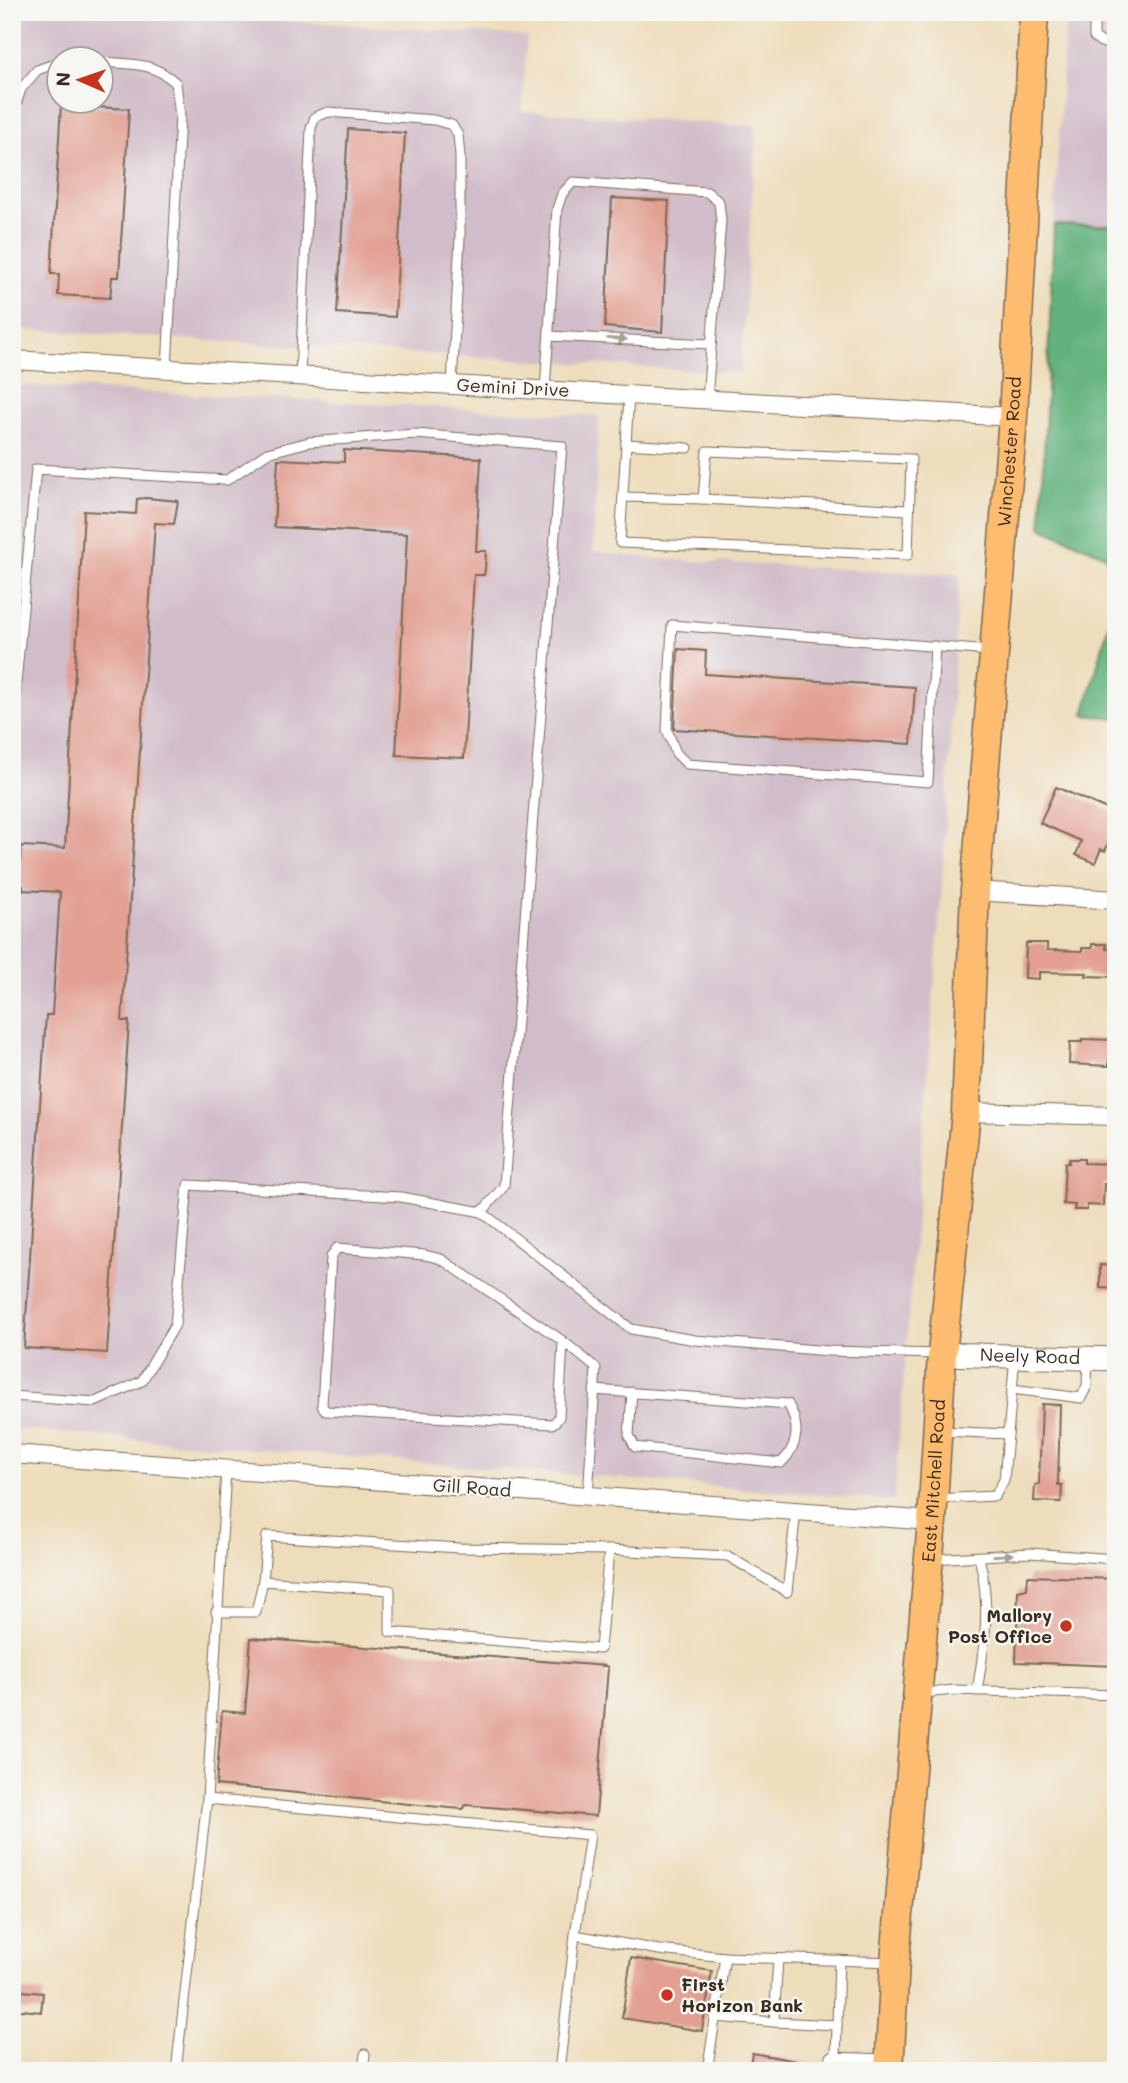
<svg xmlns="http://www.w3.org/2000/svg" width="1128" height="2083" viewBox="0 0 1128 2083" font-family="Mali,sans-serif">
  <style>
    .industrial { fill: #d1bdc9; fill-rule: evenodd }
    .forest { fill: #63b27d; stroke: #4f6e4e; stroke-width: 2 }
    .building { fill: #e29f92 }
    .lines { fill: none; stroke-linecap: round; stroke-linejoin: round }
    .service-casing { stroke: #7a6955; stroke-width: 11 }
    .minor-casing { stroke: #7a6955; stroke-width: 20 }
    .tertiary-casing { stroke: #7a6955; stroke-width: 25 }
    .primary-casing { stroke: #7a6955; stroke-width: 31 }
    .service { stroke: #fff; stroke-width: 9 }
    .minor { stroke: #fff; stroke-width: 18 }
    .tertiary { stroke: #fff; stroke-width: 23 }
    .primary { stroke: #fdbc6f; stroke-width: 28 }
    .oneway { fill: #a79f9a }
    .poi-dot { fill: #c8321e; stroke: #f6f6f2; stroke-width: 2.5 }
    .labels { text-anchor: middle; stroke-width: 5; stroke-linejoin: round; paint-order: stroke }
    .street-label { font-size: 18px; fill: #3b2a1e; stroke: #f6f6f2 }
    .poi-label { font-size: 18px; font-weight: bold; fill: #3b2a1e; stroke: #f6f6f2; text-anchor: end }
  </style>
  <rect width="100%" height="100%" fill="#f6f6f2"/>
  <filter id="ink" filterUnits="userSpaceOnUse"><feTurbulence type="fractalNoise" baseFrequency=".0143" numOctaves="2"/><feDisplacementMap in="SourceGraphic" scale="14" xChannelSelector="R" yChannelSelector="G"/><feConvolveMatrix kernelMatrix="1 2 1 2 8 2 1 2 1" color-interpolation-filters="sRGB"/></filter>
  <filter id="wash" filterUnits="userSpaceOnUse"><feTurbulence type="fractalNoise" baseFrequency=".00686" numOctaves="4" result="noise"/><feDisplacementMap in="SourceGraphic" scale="28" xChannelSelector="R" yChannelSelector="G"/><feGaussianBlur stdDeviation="1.57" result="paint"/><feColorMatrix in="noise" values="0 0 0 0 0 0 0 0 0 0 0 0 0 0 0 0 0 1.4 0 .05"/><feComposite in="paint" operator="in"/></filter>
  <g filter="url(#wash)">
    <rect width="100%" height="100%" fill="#edb"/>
    <!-- industrial -->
    <g class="industrial">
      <path d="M12 12H256V19L527 36 522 111 756 126 741 373 12 329ZM60 60H102V102H60Z"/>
      <polygon points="1066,12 1116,12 1116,225 1054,225"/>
      <polygon points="12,385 599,416 593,551 656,559 959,575 942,887 894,1501 12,1429"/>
    </g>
    <!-- forest -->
    <polygon class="forest" points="1054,225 1116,225 1116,718 1084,715 1114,605 1106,556 1041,527"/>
    <g id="blocks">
      <!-- building -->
      <g class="building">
        <polygon points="61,105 129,109 119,277 112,277 110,298 58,295 59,274 51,274"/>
        <polygon points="348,129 405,133 395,317 337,313"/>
        <polygon points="612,198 669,201 662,332 605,327"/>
        <polygon points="344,450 481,458 476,551 486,551 485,569 484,575 474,575 464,758 396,755 407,534 274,527 278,459 344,462"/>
        <polygon points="146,498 178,501 174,524 155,523 122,1021 129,1021 107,1353 24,1348 46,1015 52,1015 60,892 23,890 23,886 19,885 21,846 65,848 84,511 136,514 137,499"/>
        <polygon points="678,649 706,651 705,674 915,687 911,744 674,729"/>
        <polygon points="1056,787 1116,813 1116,826 1105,851 1101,849 1095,863 1076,855 1081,841 1040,823"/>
        <polygon points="1026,943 1047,943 1047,950 1082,951 1082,948 1092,948 1092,944 1106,944 1106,949 1116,949 1116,977 1086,976 1087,973 1039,972 1039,979 1025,978"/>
        <polygon points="1082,1039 1116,1040 1116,1059 1109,1059 1109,1066 1069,1064 1070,1042 1082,1042"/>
        <polygon points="1069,1159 1084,1159 1084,1163 1116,1164 1116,1184 1104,1184 1103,1206 1087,1205 1087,1210 1074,1210 1075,1205 1063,1204 1065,1163 1069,1163"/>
        <polygon points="1100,1265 1116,1266 1116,1289 1100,1288"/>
        <polygon points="1042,1404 1060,1405 1058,1485 1062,1485 1061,1502 1034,1501 1035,1485 1039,1484"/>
        <polygon points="1028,1576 1116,1579 1116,1666 1016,1662 1018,1591 1027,1589"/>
        <polygon points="251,1638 606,1666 608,1668 596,1816 466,1805 463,1809 450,1808 216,1785 222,1711 245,1713"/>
        <polygon points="631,1958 712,1971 702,2031 622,2018"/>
        <polygon points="12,1990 43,1993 41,2012 12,2009"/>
        <polygon points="752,2053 813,2064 813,2071 749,2071"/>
      </g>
    </g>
  </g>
  <g filter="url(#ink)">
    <use href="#blocks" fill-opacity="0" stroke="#7a6955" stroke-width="2"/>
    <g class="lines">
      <!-- service casing -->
      <g class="service-casing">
        <g id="service">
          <polyline points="1094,12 1094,37 1101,42 1116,47"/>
          <path d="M102 62C133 64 152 62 176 83L180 116 167 369"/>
          <polyline points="12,118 21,89 37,70 60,62"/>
          <polyline points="549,336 710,344"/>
          <polyline points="300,376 311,128 315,117 328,112 434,120 452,125 458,135 460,156 460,238 452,385"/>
          <polyline points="545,390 557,209 562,194 573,182 707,192 719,202 721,221 707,399"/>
          <polyline points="626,444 688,448"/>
          <polyline points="623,497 703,499 707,451 911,459 908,555 620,543 629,395"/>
          <polyline points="703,499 909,510"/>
          <polyline points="935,646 928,782 687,764 676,753 667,730 672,625 990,651"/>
          <polyline points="12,726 36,469 227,480 267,453 309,442 415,434 562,446 504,1186 482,1212"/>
          <polyline points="563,1341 559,1417 556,1421 552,1424 326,1411 322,1406 331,1257 337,1248 425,1255 441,1259 563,1341 596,1368 588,1496"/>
          <polyline points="1012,1389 1081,1398 1087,1386 1088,1358"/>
          <path d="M594 1390 788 1404C800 1425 799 1446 781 1463L635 1447 629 1435 632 1392"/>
          <polyline points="12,1396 95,1402 142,1381 175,1325 188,1185 401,1197 482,1212 631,1329 695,1340 829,1351 937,1354"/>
          <polyline points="939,1431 1008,1434"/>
          <polyline points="935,1499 995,1496 1004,1480 1015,1356"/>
          <polyline points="934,1559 1029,1553 1116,1559"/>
          <polyline points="263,1581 267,1536 459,1548 609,1550"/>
          <polyline points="216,1612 256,1612 263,1581 390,1590 390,1632 600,1649 609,1550 728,1556 787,1592 796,1511"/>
          <path d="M977 1691C985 1644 991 1603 979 1557"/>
          <polyline points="923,1693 954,1690 1116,1695"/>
          <polyline points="207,1799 226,1470"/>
          <polyline points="778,1959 774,2022 837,2025"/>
          <polyline points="715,2017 774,2022"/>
          <polyline points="836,2057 839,1960"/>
          <polyline points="176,2071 207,1799 590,1835 575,1935 659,1950 725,1957 893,1962"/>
          <polyline points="363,2071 365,2054"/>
          <polyline points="559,2071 575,1935"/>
          <polyline points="707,2071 725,1957"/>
          <polyline points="827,2071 830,2057 887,2059"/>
        </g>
      </g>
      <!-- minor casing -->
      <g class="minor-casing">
        <g id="minor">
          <polyline points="12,360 1013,417"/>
          <polyline points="975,891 1116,900"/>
          <polyline points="966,1112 1116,1116"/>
          <polyline points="12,1454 932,1521"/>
        </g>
      </g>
      <!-- tertiary casing -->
      <g class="tertiary-casing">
        <g id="tertiary">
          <path id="s1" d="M942 1354 1116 1359"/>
        </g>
      </g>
      <!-- primary casing -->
      <g class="primary-casing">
        <g id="primary">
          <path id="s2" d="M889 2071 895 1962 932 1521 942 1354 966 1112 975 891 1013 417 1034 12"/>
        </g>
      </g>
      <!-- service -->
      <use href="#service" class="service"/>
      <!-- minor -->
      <use href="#minor" class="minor"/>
      <!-- tertiary -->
      <use href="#tertiary" class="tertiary"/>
      <!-- primary -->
      <use href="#primary" class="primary"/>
    </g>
    <!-- one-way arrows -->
    <defs><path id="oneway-solid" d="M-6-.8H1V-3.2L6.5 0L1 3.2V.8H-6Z" transform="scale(1.75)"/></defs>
    <g class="oneway">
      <use href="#oneway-solid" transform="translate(617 339) rotate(3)"/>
      <use href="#oneway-solid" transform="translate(1003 1555) rotate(-4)"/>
    </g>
  </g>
  <!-- markers -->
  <g class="poi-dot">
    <circle cx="1066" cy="1626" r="7"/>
    <circle cx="667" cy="1995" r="7"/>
  </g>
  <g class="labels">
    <!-- street labels -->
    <g class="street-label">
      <text transform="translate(513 388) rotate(3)" y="6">Gemini Drive</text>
      <text dy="6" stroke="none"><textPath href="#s2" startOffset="1624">Winchester Road</textPath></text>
      <text dy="6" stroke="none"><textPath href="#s1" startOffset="88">Neely Road</textPath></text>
      <text dy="6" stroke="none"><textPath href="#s2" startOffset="592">East Mitchell Road</textPath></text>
      <text transform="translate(472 1488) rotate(4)" y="6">Gill Road</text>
    </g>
    <!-- poi labels -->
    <g class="poi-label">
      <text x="1052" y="1622">Mallory<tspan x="1052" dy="21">Post Office</tspan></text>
      <text x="681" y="1991" text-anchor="start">First<tspan x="681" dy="21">Horizon Bank</tspan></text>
    </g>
  </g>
  <!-- margin -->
  <rect width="1128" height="2083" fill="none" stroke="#f6f6f2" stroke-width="42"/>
  <!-- north arrow -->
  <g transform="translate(80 80) rotate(272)"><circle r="33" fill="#f6f6f2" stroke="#aba49d" stroke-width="2"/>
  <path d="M0-5L12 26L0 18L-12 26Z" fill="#c8321e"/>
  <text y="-10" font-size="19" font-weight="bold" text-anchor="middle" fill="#3b2a1e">N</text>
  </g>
</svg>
